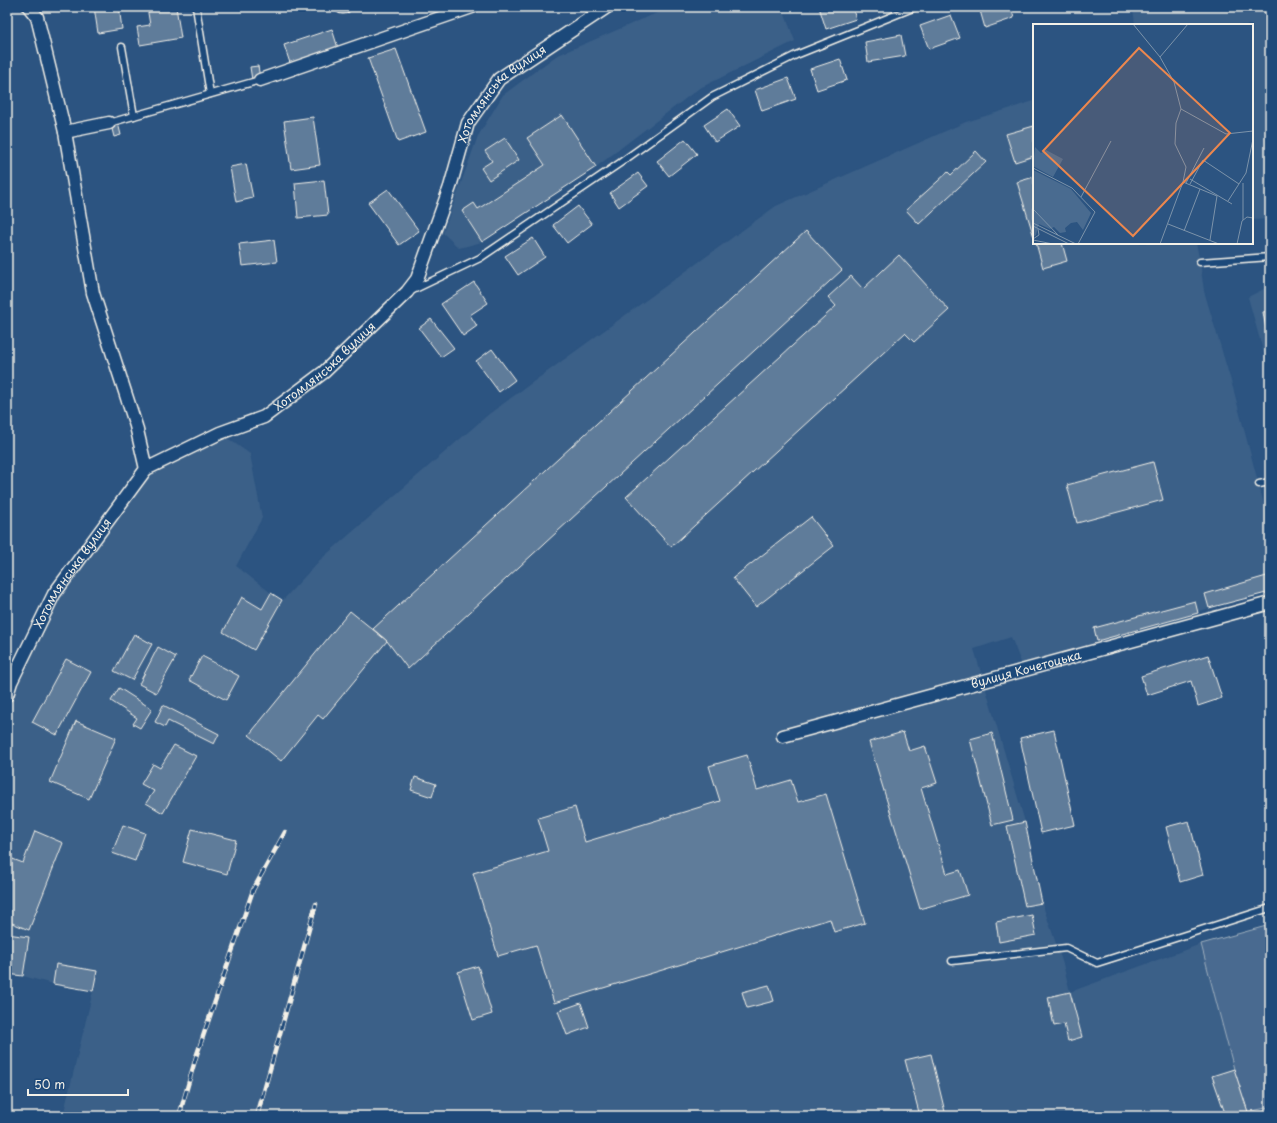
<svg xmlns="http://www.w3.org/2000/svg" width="1277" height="1123" viewBox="0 0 1277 1123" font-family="'Playpen Sans',sans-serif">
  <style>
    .built { fill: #3b6088 }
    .green { fill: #496b90; stroke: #9eaebc }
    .building { fill: #5e7b9a; stroke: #f4f1e8 }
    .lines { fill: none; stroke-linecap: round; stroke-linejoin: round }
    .lane-casing { stroke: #f4f1e8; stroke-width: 9 }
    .street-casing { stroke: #f4f1e8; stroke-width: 15 }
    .lane { stroke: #1f4a7a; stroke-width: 6 }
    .street { stroke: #1f4a7a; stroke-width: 12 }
    .rail-casing { stroke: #f4f1e8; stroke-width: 4.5 }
    .rail { stroke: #1f4a7a; stroke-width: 3; stroke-dasharray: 9; stroke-linecap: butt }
    .labels { text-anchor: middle; stroke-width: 3; stroke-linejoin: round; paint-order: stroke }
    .street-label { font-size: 12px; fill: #f4f1e8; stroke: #1f4a7a }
    .inset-road { fill: none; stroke: #7c93aa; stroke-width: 1 }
    .view { fill: #ec874e; fill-opacity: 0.15; stroke: #ec874e; stroke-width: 2 }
    .inset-edge { fill: none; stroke: #f4f1e8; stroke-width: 2 }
  </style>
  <rect width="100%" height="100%" fill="#2c5481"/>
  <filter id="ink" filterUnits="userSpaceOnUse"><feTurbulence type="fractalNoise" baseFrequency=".025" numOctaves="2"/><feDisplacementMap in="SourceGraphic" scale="8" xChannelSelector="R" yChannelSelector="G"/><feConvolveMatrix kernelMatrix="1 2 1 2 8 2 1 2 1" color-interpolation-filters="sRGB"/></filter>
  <g filter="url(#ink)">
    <!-- built -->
    <g class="built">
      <polygon points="671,7 782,7 795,41 698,89 596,167 482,242 459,248 443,233 478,136 503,95 556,56"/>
      <polygon points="1133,7 1270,7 1270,219 1252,220 1252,25 1135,25"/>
      <polygon points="1034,101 1034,243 1196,243 1200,262 1204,291 1233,388 1270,527 1270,592 1209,608 1022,665 1011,637 974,649 1025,822 1042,903 1063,964 1070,992 1201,944 1234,1069 1250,1116 63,1116 93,991 53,984 23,976 7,974 7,695 54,594 146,469 220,433 250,454 262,518 236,566 271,593 283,600 320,560 489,414 776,206 966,122"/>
      <polygon points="1270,286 1270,369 1267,365 1248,297"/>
    </g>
    <!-- green -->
    <polygon class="green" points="1270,925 1270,1107 1248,1112 1234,1069 1201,944"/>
    <!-- building -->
    <g class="building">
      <polygon points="94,7 119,7 122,29 98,33"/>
      <polygon points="147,7 176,7 181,38 140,45 137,27 150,25"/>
      <polygon points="819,7 852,7 856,19 826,29"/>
      <polygon points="979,7 1011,7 1014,18 985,28"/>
      <polygon points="951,15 960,38 929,49 920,26"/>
      <polygon points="332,29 338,48 290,63 284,45"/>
      <polygon points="901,35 905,56 868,62 865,42"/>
      <polygon points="396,49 426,132 398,142 368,58"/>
      <polygon points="840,59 847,80 817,90 810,69"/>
      <polygon points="258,66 260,78 252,80 250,67"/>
      <polygon points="788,78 796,99 762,111 755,90"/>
      <polygon points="728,109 740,126 715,142 704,125"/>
      <polygon points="562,115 596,167 482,242 462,211 474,203 478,209 545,165 527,138"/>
      <polygon points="313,117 320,165 291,169 284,121"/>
      <polygon points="118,123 121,135 114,137 111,125"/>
      <polygon points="1034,126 1034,156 1015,162 1006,134"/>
      <polygon points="505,138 519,160 489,180 481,168 492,161 485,151"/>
      <polygon points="685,139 697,154 669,176 657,161"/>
      <polygon points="976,151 986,162 919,224 906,210 948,172 951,175"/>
      <polygon points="246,164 253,198 236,202 230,167"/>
      <polygon points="638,173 648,186 619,207 610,193"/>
      <polygon points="1034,177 1034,237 1017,182"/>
      <polygon points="324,180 328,215 298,218 295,183"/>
      <polygon points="388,189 419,231 399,245 368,203"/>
      <polygon points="578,206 592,224 567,243 553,225"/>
      <polygon points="806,231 842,270 408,669 387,641 373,629"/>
      <polygon points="533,238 545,257 518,275 505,256"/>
      <polygon points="274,240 277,262 242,266 239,244"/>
      <polygon points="1036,243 1062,243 1067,261 1043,268"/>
      <polygon points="899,255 949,310 914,342 905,333 671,547 626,497 836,306 828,297 851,276 863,289"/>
      <polygon points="474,282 488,303 470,315 477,326 463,336 441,304"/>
      <polygon points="1270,311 1270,346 1269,346 1263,312"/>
      <polygon points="431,319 454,348 441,357 419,328"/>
      <polygon points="492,349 515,380 499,392 476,361"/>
      <polygon points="1153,462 1163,500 1077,523 1067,485"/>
      <polygon points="811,517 834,546 756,607 733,578"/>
      <polygon points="1270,575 1270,592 1209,608 1205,594"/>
      <polygon points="271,593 282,600 254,650 223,632 242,597 262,609"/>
      <polygon points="1195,601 1198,613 1097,641 1094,628"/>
      <polygon points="350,611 387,641 323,719 318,715 281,761 249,735"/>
      <polygon points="134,634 152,644 132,680 114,671"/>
      <polygon points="158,647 176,657 156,693 139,684"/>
      <polygon points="1208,655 1222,698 1198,706 1191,681 1147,695 1141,676"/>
      <polygon points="202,656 239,676 226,700 189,680"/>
      <polygon points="66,659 91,672 57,735 32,722"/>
      <polygon points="119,688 152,709 140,728 133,724 137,718 111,701"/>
      <polygon points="163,705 219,734 214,744 168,721 165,727 155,722"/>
      <polygon points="76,721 116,738 89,799 50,782"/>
      <polygon points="1054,730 1075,825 1041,833 1020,738"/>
      <polygon points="903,732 909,751 925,746 937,783 921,788 947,874 960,870 968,895 920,909 869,742"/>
      <polygon points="992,733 1013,820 992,825 970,739"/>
      <polygon points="174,745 196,756 163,813 146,803 154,791 141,784 153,764 160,768"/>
      <polygon points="747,755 757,790 791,780 798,802 826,794 865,923 834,932 830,919 554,1003 536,945 498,956 473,873 548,851 538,818 575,807 585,842 720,801 709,766"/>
      <polygon points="415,777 436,784 432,797 411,790"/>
      <polygon points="1189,821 1203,875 1180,882 1166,827"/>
      <polygon points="1025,822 1042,903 1025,906 1007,826"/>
      <polygon points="123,825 145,833 135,861 112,853"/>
      <polygon points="192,829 236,840 227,874 183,862"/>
      <polygon points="35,831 63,843 29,930 7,921 7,866 10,858 23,863"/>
      <polygon points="1032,915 1036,935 999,942 996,922"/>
      <polygon points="7,934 29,937 23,976 7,974"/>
      <polygon points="56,964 97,971 93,991 53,984"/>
      <polygon points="478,966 492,1014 473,1020 458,972"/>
      <polygon points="769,985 774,1001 747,1008 742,992"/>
      <polygon points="1070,992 1082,1037 1068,1041 1064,1024 1054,1026 1048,997"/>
      <polygon points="581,1003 589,1027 567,1035 558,1011"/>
      <polygon points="931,1054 946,1116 920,1116 905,1060"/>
      <polygon points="1234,1069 1248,1112 1250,1116 1226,1116 1212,1076"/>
    </g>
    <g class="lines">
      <!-- lane casing -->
      <g class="lane-casing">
        <g id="lane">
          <polyline points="196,7 210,94"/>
          <polyline points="122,47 134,116"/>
          <polyline points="109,123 260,80"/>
          <polyline points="1200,262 1270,257"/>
          <polyline points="413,290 480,258 620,163 712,97 796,55 915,7"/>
          <polyline points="1259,484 1270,482"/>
          <polyline points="952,961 1066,948 1097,963 1270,908"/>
        </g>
      </g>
      <!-- street casing -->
      <g class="street-casing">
        <g id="street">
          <polyline points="29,7 37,17 65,132 93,293 136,426 146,469"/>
          <polyline points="342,7 344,7"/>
          <polyline points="260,80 472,7"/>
          <polyline points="65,132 109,123"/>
          <path id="s1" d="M7 695 11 682 54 594 146 469 220 433 264 417 324 372 407 292 417 279 450 187 468 123 499 79 607 7"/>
          <path id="s2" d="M783 736 1270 603"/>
        </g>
      </g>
      <!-- lane -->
      <use href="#lane" class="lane"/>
      <!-- street -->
      <use href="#street" class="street"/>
      <!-- rail casing -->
      <g class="rail-casing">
        <g id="rail">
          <polyline points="179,1116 196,1057 253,890 285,832"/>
          <polyline points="257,1116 316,904"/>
        </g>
      </g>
      <!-- rail -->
      <use href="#rail" class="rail"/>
    </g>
  </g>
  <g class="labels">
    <!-- street labels -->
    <g class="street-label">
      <text dy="4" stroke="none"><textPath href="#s1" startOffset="811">Хотомлянська вулиця</textPath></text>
      <text dy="4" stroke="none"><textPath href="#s1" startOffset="475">Хотомлянська вулиця</textPath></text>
      <text dy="4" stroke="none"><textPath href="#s1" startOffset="139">Хотомлянська вулиця</textPath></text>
      <text dy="4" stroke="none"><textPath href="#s2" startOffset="252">вулиця Кочетоцька</textPath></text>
    </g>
  </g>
  <!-- overview -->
  <g transform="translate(1033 24)">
    <rect width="220" height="220" fill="#2c5481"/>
    <path d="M2 123 8 129 13 126 30 135 20 153 0 142ZM0 146 38 165 58 189 50 206 44 198 38 199 32 204 33 208 27 209 21 203 17 205 6 200 5 203 39 220 5 203 3 211 0 213Z" fill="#496b90"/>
    <path class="inset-road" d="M100 0 127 33 141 58 148 85 143 99 142 120 153 143 150 158 127 220M127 33 155 0M148 85 193 110 220 107M0 144 39 164 62 188 45 220M157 155 199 180M150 158 184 172 177 216M153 159 171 124M157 160 170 136 206 160M48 173 78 117M195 177 213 149 220 115M0 185 25 211M210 196V159M0 199 43 220M135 200 186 220M0 202 36 220M151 207 167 165M0 215 6 211 5 205M0 216 20 220M204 220 209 197 214 193 220 194"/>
    <path class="view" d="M106 24 197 109 100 212 10 127Z"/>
    <rect width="220" height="220" class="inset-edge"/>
  </g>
  <!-- margin -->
  <rect width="1277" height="1123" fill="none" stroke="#1f4a7a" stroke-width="24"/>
  <rect x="12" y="12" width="1253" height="1099" fill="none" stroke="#f4f1e8" stroke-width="1.5" filter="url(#ink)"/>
  <!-- scale -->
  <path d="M28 1089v6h100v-6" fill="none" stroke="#f4f1e8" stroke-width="2"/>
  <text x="34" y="1089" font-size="12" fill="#f4f1e8" stroke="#1f4a7a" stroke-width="3" paint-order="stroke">50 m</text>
</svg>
